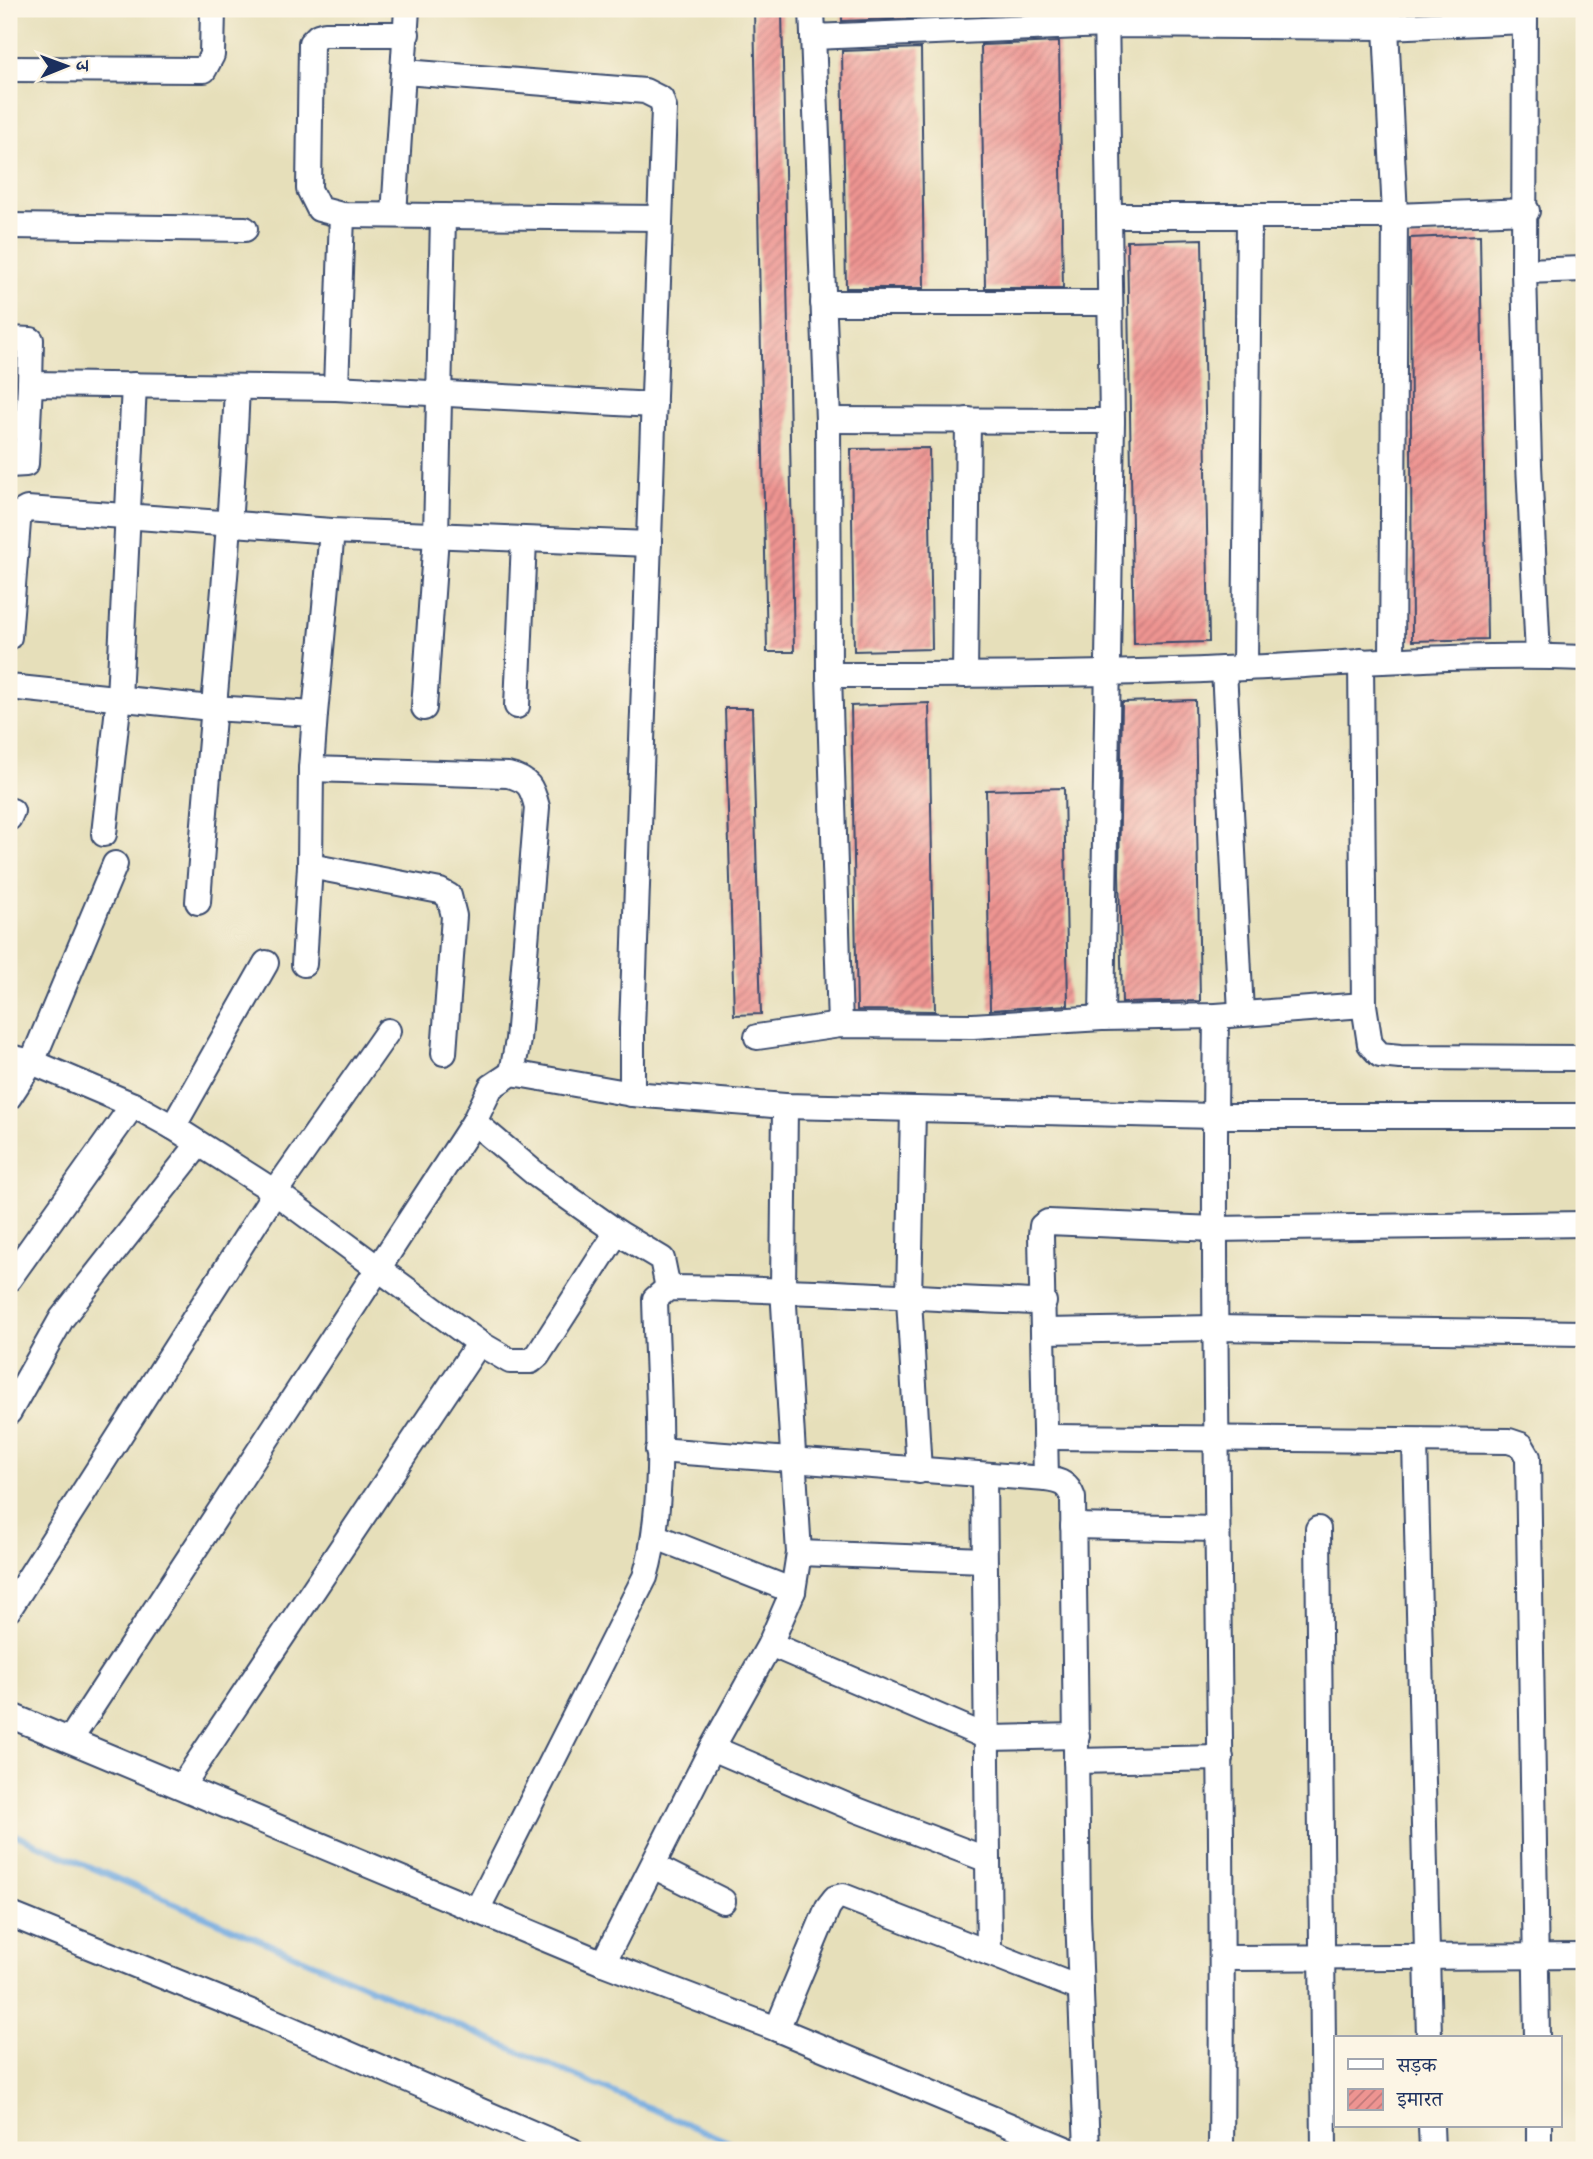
<svg xmlns="http://www.w3.org/2000/svg" width="1593" height="2159" viewBox="0 0 1593 2159" font-family="Cardo,'Noto Serif Devanagari',serif">
  <style>
    .lines { fill: none; stroke-linecap: round; stroke-linejoin: round }
    .stream { stroke: #70a9e0; stroke-width: 6 }
    .building { fill: url(#building-hatch) }
    .minor-casing { stroke: #39496c; stroke-width: 28 }
    .minor { stroke: #fff; stroke-width: 24 }
  </style>
  <defs>
    <pattern id="building-hatch" width="6" height="6" patternUnits="userSpaceOnUse" patternTransform="scale(1.75)"><rect width="6" height="6" fill="#ee9491"/><path d="M-1 1l2-2M0 6l6-6M5 7l2-2" fill="none" stroke="#c0797a"/></pattern>
  </defs>
  <rect width="100%" height="100%" fill="#fcf5e5"/>
  <filter id="ink" filterUnits="userSpaceOnUse"><feTurbulence type="fractalNoise" baseFrequency=".0143" numOctaves="2"/><feDisplacementMap in="SourceGraphic" scale="14" xChannelSelector="R" yChannelSelector="G"/><feConvolveMatrix kernelMatrix="1 2 1 2 8 2 1 2 1" color-interpolation-filters="sRGB"/></filter>
  <filter id="wash" filterUnits="userSpaceOnUse"><feTurbulence type="fractalNoise" baseFrequency=".00686" numOctaves="4" result="noise"/><feDisplacementMap in="SourceGraphic" scale="28" xChannelSelector="R" yChannelSelector="G"/><feGaussianBlur stdDeviation="1.57" result="paint"/><feColorMatrix in="noise" values="0 0 0 0 0 0 0 0 0 0 0 0 0 0 0 0 0 1.4 0 .05"/><feComposite in="paint" operator="in"/></filter>
  <g filter="url(#wash)">
    <rect width="100%" height="100%" fill="#e6dfba"/>
    <g class="lines">
      <!-- stream -->
      <polyline class="stream" points="9,1832 747,2150"/>
    </g>
    <g id="blocks">
      <!-- building -->
      <g class="building">
        <polygon points="754,9 782,9 794,652 767,652"/>
        <polygon points="842,9 919,9 919,18 842,21"/>
        <polygon points="981,9 1059,9 1059,12 981,15"/>
        <polygon points="1059,42 1063,288 985,288 981,45"/>
        <polygon points="921,48 924,288 846,288 842,51"/>
        <polygon points="1480,235 1487,639 1412,641 1410,238"/>
        <polygon points="1202,239 1209,642 1134,644 1127,241"/>
        <polygon points="929,448 932,649 854,651 851,449"/>
        <polygon points="1195,700 1200,1001 1122,1003 1119,873 1122,702"/>
        <polygon points="929,703 935,1011 857,1010 851,706"/>
        <polygon points="725,708 752,708 761,1014 734,1015"/>
        <polygon points="1064,788 1068,1005 990,1010 986,790"/>
      </g>
    </g>
  </g>
  <g filter="url(#ink)">
    <use href="#blocks" fill-opacity="0" stroke="#39496c" stroke-width="2"/>
    <g class="lines">
      <!-- minor casing -->
      <g class="minor-casing">
        <g id="minor">
          <polyline points="812,9 828,420 829,675 840,1025"/>
          <polyline points="1525,9 1524,271 1529,464 1538,656"/>
          <polyline points="1386,27 1395,216 1392,660"/>
          <polyline points="407,34 325,34 318,36 311,43 309,189 319,209 342,215 660,218"/>
          <polyline points="813,37 1106,25 1386,27 1525,21"/>
          <polyline points="9,69 204,70 212,55 213,9"/>
          <polyline points="405,72 645,91 661,99 664,108 632,1029 632,1094"/>
          <polyline points="394,215 407,9"/>
          <polyline points="1110,216 1395,216 1527,211"/>
          <polyline points="9,226 245,229"/>
          <polyline points="1524,271 1584,269"/>
          <polyline points="823,303 1109,303"/>
          <polyline points="9,339 31,340 30,384"/>
          <polyline points="336,388 342,215"/>
          <polyline points="828,420 1112,421"/>
          <polyline points="9,465 26,464 30,384 336,388 654,405"/>
          <polyline points="9,637 18,522 20,513 27,509 332,531 649,544"/>
          <polyline points="1361,661 1364,1005 1370,1044 1380,1055 1400,1057 1584,1058"/>
          <polyline points="1245,668 1249,216"/>
          <polyline points="1224,669 1241,1013"/>
          <path d="M829 675C968 675 1107 675 1246 668 1359 663 1472 653 1584 658"/>
          <polyline points="965,675 968,420"/>
          <path d="M9 687 211 708 315 714 311 769 508 775C529 780 532 787 537 807L518 1040 512 1073"/>
          <polyline points="517,706 524,540"/>
          <polyline points="424,708 436,536 443,217"/>
          <polyline points="315,714 332,531"/>
          <polyline points="9,818 12,811"/>
          <polyline points="104,834 119,698 134,385"/>
          <polyline points="310,866 440,891 449,896 454,916 444,1053"/>
          <path d="M198 902C210 730 230 559 237 387"/>
          <polyline points="304,964 310,866 311,769"/>
          <path d="M1216 1016C1211 1394 1225 1772 1221 2150"/>
          <polyline points="1102,1018 1112,421 1106,9"/>
          <polyline points="757,1037 840,1025 973,1026 1102,1018 1216,1016 1364,1005"/>
          <polyline points="9,1057 32,1062 133,1105 173,1127 275,1192 479,1343 510,1361 531,1361 538,1355 617,1232 662,1259 668,1288"/>
          <polyline points="9,1097 32,1062 115,864"/>
          <polyline points="913,1110 909,1299 919,1471"/>
          <polyline points="474,1122 538,1176 617,1232"/>
          <polyline points="173,1127 266,963"/>
          <polyline points="9,1279 133,1105"/>
          <polyline points="1045,1331 1215,1328 1584,1333"/>
          <polyline points="9,1412 62,1318 198,1145"/>
          <polyline points="1048,1437 1509,1441 1521,1445 1528,1457 1537,2038"/>
          <polyline points="1415,1442 1429,2038"/>
          <path d="M658 1450 1046 1479C1061 1481 1068 1484 1073 1498L1078 1915 1087 2150"/>
          <polyline points="984,1475 989,1953"/>
          <polyline points="1046,1479 1041,1235 1042,1226 1048,1222 1215,1229 1584,1224"/>
          <polyline points="1073,1526 1217,1529"/>
          <polyline points="1318,1529 1324,2150"/>
          <polyline points="654,1536 793,1591"/>
          <polyline points="799,1553 984,1560"/>
          <polyline points="9,1609 275,1192 388,1031"/>
          <polyline points="770,1644 989,1738 1077,1736"/>
          <polyline points="9,1715 603,1963 777,2029 1068,2150"/>
          <polyline points="70,1740 474,1122 491,1087 512,1073 632,1094 785,1106 1215,1116 1584,1116"/>
          <polyline points="712,1748 857,1810 988,1860"/>
          <polyline points="1076,1761 1221,1758"/>
          <polyline points="182,1786 479,1343"/>
          <polyline points="653,1866 723,1901"/>
          <path d="M477 1910 645 1577C668 1500 657 1381 655 1299L668 1288C794 1288 919 1299 1044 1302"/>
          <polyline points="9,1914 261,2016 571,2150"/>
          <polyline points="1223,1958 1584,1956"/>
          <polyline points="603,1963 712,1748 770,1644 793,1591 799,1553 783,1288 785,1106"/>
          <polyline points="777,2029 828,1907 835,1898 843,1896 1081,1989"/>
          <polyline points="1431,2126 1432,2150"/>
          <polyline points="1539,2126 1539,2150"/>
        </g>
      </g>
      <!-- minor -->
      <use href="#minor" class="minor"/>
    </g>
  </g>
  <!-- margin -->
  <rect width="1593" height="2159" fill="none" stroke="#fcf5e5" stroke-width="35"/>
  <!-- legend -->
  <rect x="1334" y="2036" width="228" height="91" fill="#fcf5e5" stroke="#a2a6af" stroke-width="2"/>
  <rect x="1348" y="2059" width="35" height="10" fill="#ffffff" stroke="#a2a6af" stroke-width="2"/>
  <text x="1397" y="2072" font-size="21" fill="#1b2f5e">सड़क</text>
  <rect x="1348" y="2089" width="35" height="21" fill="url(#building-hatch)" stroke="#a2a6af" stroke-width="2"/>
  <text x="1397" y="2106" font-size="21" fill="#1b2f5e">इमारत</text>
  <!-- north arrow -->
  <g transform="translate(66 66) rotate(89)" stroke="#fcf5e5" stroke-width="5" paint-order="stroke">
  <path d="M0-5L12 26L0 18L-12 26Z" fill="#1b2f5e"/>
  <text y="-10" font-size="19" font-weight="bold" text-anchor="middle" fill="#1b2f5e">उ</text>
  </g>
</svg>
